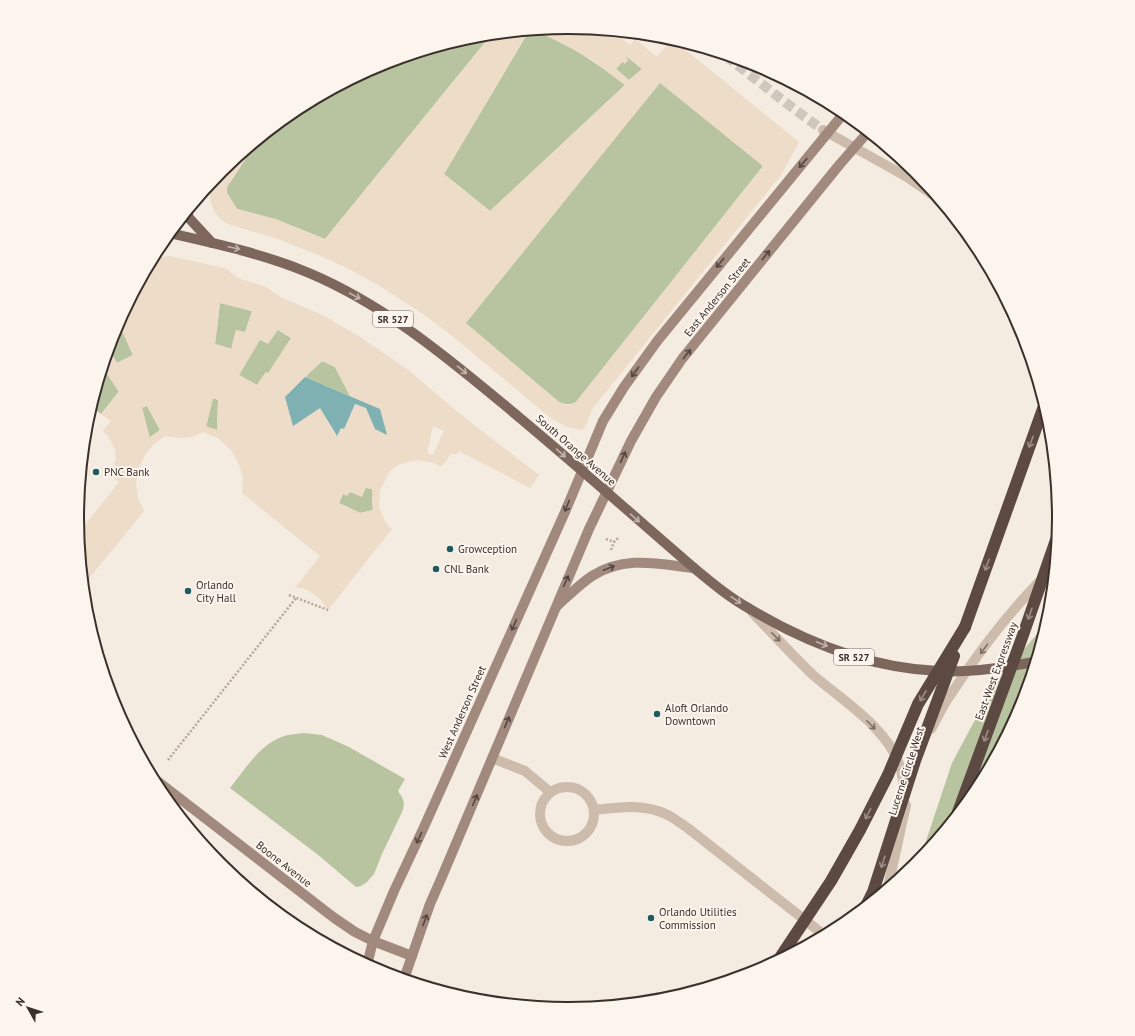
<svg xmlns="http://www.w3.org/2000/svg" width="1135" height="1036" viewBox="0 0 1135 1036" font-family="'PT Sans',sans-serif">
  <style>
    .green { fill: #b8c4a0 }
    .plaza { fill: #ecdcc8; fill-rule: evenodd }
    .water { fill: #7fb0b2 }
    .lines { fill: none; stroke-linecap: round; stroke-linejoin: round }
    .street-tunnel { stroke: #cfc6bd; stroke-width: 10; stroke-dasharray: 10 5; stroke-linecap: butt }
    .path { stroke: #b9a596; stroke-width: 2.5; stroke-dasharray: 2 2; stroke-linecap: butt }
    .lane { stroke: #cdbbac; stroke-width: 10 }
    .street { stroke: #cdbbac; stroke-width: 10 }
    .secondary { stroke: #a18a7d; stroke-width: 10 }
    .primary { stroke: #7d675c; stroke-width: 10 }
    .highway { stroke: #5c4a42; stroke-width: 12 }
    .highway-bridge { stroke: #5c4a42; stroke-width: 12 }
    .oneway { stroke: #544640 }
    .oneway2 { stroke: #c2b5ac }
    .oneway3 { stroke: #9c8e87 }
    .oneway4 { stroke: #7d6f65 }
    .poi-dot { fill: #1f5a5e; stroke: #fbf5ee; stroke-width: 1.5 }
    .labels { text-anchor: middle; stroke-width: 4; stroke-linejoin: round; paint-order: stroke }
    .shield { fill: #fbf5ee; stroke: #756b66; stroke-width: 1 }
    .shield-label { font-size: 10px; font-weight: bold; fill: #3b302b }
    .street-label { font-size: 11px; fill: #3b302b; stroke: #fbf5ee }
    .poi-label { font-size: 11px; fill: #3b302b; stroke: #fbf5ee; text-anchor: start }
    .rim { fill: none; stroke: #3b302b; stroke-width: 2 }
  </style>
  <rect width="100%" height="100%" fill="#f4ebe1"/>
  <!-- green -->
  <g class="green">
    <path d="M532 30C569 44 594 61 625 85L490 211 444 174 529 31Z"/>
    <polygon points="491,35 325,239 275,219 237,209 227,193 227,187 258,140 295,110 380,64 472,36"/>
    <polygon points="626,56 642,69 629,80 616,69 622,62 628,60 625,57"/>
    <path d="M660 82 763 166 576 402C569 405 566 405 559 402L465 323Z"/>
    <polygon points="220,303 252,311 245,333 236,330 232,349 215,344"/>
    <polygon points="118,322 133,355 117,363 108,348 114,330"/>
    <polygon points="278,330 291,338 268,374 266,372 257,385 239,375 260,339"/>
    <polygon points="322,361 335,367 350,396 305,377"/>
    <polygon points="106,372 119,392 101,414 91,406 100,376 101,377"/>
    <polygon points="213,398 218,400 217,430 206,427"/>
    <polygon points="147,406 160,430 149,438 142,407"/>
    <polygon points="366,488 373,489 372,501 373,510 360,513 339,503 343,494"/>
    <polygon points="1046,623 1021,706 976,791 920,859 952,763 992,688"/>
    <path d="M304 733 322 735 349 747 405 779 398 791C403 798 405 802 403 810L382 854 374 874 367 882 361 886 356 887 317 854 230 788C246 768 262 741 288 735 293 734 299 734 304 733Z"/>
  </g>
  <!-- plaza -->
  <g class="plaza">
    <path d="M568 27 614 32 630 45 635 39 657 57 672 39 799 142 781 175 593 408 585 427 582 430 567 427 552 419 445 330 420 312 378 285 347 268 316 254 278 239 228 224 221 220 215 212 211 203 208 188V185L220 171 258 140 227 187V193L237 209 275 219 325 239 491 35 529 31 444 174 490 211 625 85 591 59 550 37 532 30 545 29 549 30 550 29ZM627 56 642 69 629 80 616 69 622 62 625 64 628 60 626 57ZM660 83 763 166 576 402 570 405H565L559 402 466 323Z"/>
    <path d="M169 256 225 268 238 278 266 287 282 298 320 314 357 335 407 369 465 418 539 475 530 488 459 451 456 455 452 453 441 467 434 463 417 460 400 464 392 469 387 476 380 491 379 508 386 523 392 529 328 610 320 599 311 592 303 588H295L320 556 242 493 243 479 239 464 231 450 218 438 203 432 192 437 178 438 165 436 154 444 144 456 138 469 136 484 138 498 144 511 83 586 78 534 119 482 110 475 116 459 115 449 109 437 103 431 111 421 101 414 119 391 106 373 101 377 100 376 108 348 117 363 133 355 118 322 152 259ZM220 303 252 311 245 332 236 330 231 349 215 344ZM278 330 291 338 268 373 266 372 257 385 239 375 260 340 268 344ZM322 361 335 367 350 396 380 409 375 429 366 408 355 404 344 429 341 428 336 436 320 408 285 397ZM213 398 218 400 217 430 206 426ZM147 406 160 430 150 438 142 408ZM433 426 444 431 433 455 427 453ZM366 488 372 489 373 510 360 513 339 503 343 494 347 496 350 492 362 497Z"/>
  </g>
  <!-- water -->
  <polygon class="water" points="305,377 380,409 387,435 375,429 366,408 355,404 344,429 341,428 337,436 320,408 293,426 285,397"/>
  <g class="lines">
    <!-- street-tunnel -->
    <polyline class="street-tunnel" points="726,56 794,109 823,130"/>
    <!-- path -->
    <g class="path">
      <polyline points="606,539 614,542"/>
      <polyline points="611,550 614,542 619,537"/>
      <polyline points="289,595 328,610"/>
      <polyline points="168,760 296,598"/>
    </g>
    <!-- lane -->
    <g class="lane">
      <polyline points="492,758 525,771 550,792"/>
      <circle cx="567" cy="814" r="27"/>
      <path d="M594 810C618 807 645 803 668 815 675 819 682 824 689 829L824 935"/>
    </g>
    <!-- street -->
    <g class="street">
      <polyline points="823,130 907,177 936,197"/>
      <path d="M752 612C772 633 792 655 813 675 842 700 886 727 899 764 903 773 903 784 905 794"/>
      <path d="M931 729C937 719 942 707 949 697 979 651 1014 605 1054 567"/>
      <polyline points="888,887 906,805"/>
    </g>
    <!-- secondary -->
    <g class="secondary">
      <path d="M557 606C568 596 580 584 592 576 625 555 658 564 694 568"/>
      <polyline points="152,777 333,917 355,932 373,941 412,956"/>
      <polyline points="367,965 373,941 394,891 424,827 565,512 603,421 624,387 658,340 844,113"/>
      <polyline points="404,979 430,904 441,879 589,529 631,441 656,397 682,359 840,164 868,132"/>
    </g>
    <!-- primary -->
    <g class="primary">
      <polyline points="187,211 189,218 212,243"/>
      <path d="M169 233C217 244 264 254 309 273 380 303 438 350 496 398 563 453 628 511 694 568 712 583 730 598 750 609 807 643 871 668 938 671 970 673 1003 668 1034 662"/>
    </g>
    <!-- highway -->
    <polyline class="highway" points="965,627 1044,406"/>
    <!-- highway-bridge -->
    <g class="highway-bridge">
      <polyline points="958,812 1023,635 1057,537"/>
      <polyline points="867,904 873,892 915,761 954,656"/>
      <polyline points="779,959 831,881 860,830 888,775 918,704 965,627"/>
    </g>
  </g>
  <!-- one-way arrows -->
  <defs><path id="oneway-shaft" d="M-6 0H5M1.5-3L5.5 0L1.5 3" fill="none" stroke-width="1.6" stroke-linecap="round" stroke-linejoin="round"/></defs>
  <g class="oneway">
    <use href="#oneway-shaft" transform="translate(803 163) rotate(130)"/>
    <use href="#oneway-shaft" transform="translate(766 255) rotate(-51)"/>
    <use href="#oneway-shaft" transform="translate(720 263) rotate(129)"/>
    <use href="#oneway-shaft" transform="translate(687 354) rotate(-51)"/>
    <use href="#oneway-shaft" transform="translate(635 372) rotate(127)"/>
    <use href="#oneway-shaft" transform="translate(623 457) rotate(-65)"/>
    <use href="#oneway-shaft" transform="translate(567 506) rotate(112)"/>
    <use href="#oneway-shaft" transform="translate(609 568) rotate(-22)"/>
    <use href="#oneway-shaft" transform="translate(566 581) rotate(-67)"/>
    <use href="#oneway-shaft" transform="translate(514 625) rotate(114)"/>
    <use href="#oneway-shaft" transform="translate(507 722) rotate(-67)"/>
    <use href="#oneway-shaft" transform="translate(475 800) rotate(-67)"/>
    <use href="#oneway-shaft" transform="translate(419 838) rotate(115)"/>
    <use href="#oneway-shaft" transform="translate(425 920) rotate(-70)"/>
  </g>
  <g class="oneway2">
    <use href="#oneway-shaft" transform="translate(234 248) rotate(12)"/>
    <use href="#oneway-shaft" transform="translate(355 296) rotate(28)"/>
    <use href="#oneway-shaft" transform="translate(462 370) rotate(39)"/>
    <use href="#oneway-shaft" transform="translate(561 453) rotate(41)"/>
    <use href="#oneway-shaft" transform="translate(635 518) rotate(41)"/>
    <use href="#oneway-shaft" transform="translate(736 600) rotate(34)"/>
    <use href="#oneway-shaft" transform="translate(822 644) rotate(22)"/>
  </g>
  <g class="oneway3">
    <use href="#oneway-shaft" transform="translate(1031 442) rotate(110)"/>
    <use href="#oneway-shaft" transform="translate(987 565) rotate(110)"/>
    <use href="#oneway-shaft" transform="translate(1030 614) rotate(109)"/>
    <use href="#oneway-shaft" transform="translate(923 696) rotate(121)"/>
    <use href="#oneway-shaft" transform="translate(986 736) rotate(110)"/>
    <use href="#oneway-shaft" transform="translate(868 814) rotate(117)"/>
    <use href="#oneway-shaft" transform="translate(883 862) rotate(108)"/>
  </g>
  <g class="oneway4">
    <use href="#oneway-shaft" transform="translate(776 637) rotate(46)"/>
    <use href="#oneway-shaft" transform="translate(984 649) rotate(126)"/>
    <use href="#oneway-shaft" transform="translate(871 725) rotate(45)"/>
  </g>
  <!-- markers -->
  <g class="poi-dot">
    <circle cx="96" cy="472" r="4"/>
    <circle cx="450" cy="549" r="4"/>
    <circle cx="436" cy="569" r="4"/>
    <circle cx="188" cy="591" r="4"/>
    <circle cx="657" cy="714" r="4"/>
    <circle cx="651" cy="918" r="4"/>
  </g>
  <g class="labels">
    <!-- shield labels -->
    <g class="shield">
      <rect x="373" y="311" width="40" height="16" rx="3"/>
      <rect x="834" y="649" width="40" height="16" rx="3"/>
    </g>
    <g class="shield-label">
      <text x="393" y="323">SR 527</text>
      <text x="854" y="661">SR 527</text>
    </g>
    <!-- street labels -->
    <g class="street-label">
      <text transform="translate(717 297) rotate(-51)" y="4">East Anderson Street</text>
      <text transform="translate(576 450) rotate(41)" y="4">South Orange Avenue</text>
      <text transform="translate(996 671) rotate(-70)" y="4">East-West Expressway</text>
      <text transform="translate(462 712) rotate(-66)" y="4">West Anderson Street</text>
      <text transform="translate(906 771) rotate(-72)" y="4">Lucerne Circle West</text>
      <text transform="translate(284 864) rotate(38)" y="4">Boone Avenue</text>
    </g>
    <!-- poi labels -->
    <g class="poi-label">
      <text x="104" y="476">PNC Bank</text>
      <text x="458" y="553">Growception</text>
      <text x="444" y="573">CNL Bank</text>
      <text x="196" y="589">Orlando<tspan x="196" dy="13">City Hall</tspan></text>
      <text x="665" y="712">Aloft Orlando<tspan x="665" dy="13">Downtown</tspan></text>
      <text x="659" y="916">Orlando Utilities<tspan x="659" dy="13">Commission</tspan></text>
    </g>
  </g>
  <!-- crop -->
  <path d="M0 0H1135V1036H0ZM84 518a484 484 0 1 1 968 0a484 484 0 1 1-968 0Z" fill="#fbf5ee" fill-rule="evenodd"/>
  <path class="rim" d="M84 518a484 484 0 1 1 968 0a484 484 0 1 1-968 0Z"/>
  <!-- north arrow -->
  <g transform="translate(28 1008) rotate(309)" stroke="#fbf5ee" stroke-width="3" paint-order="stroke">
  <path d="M0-3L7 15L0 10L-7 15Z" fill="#3b302b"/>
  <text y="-6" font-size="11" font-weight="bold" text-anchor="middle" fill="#3b302b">N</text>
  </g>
</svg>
